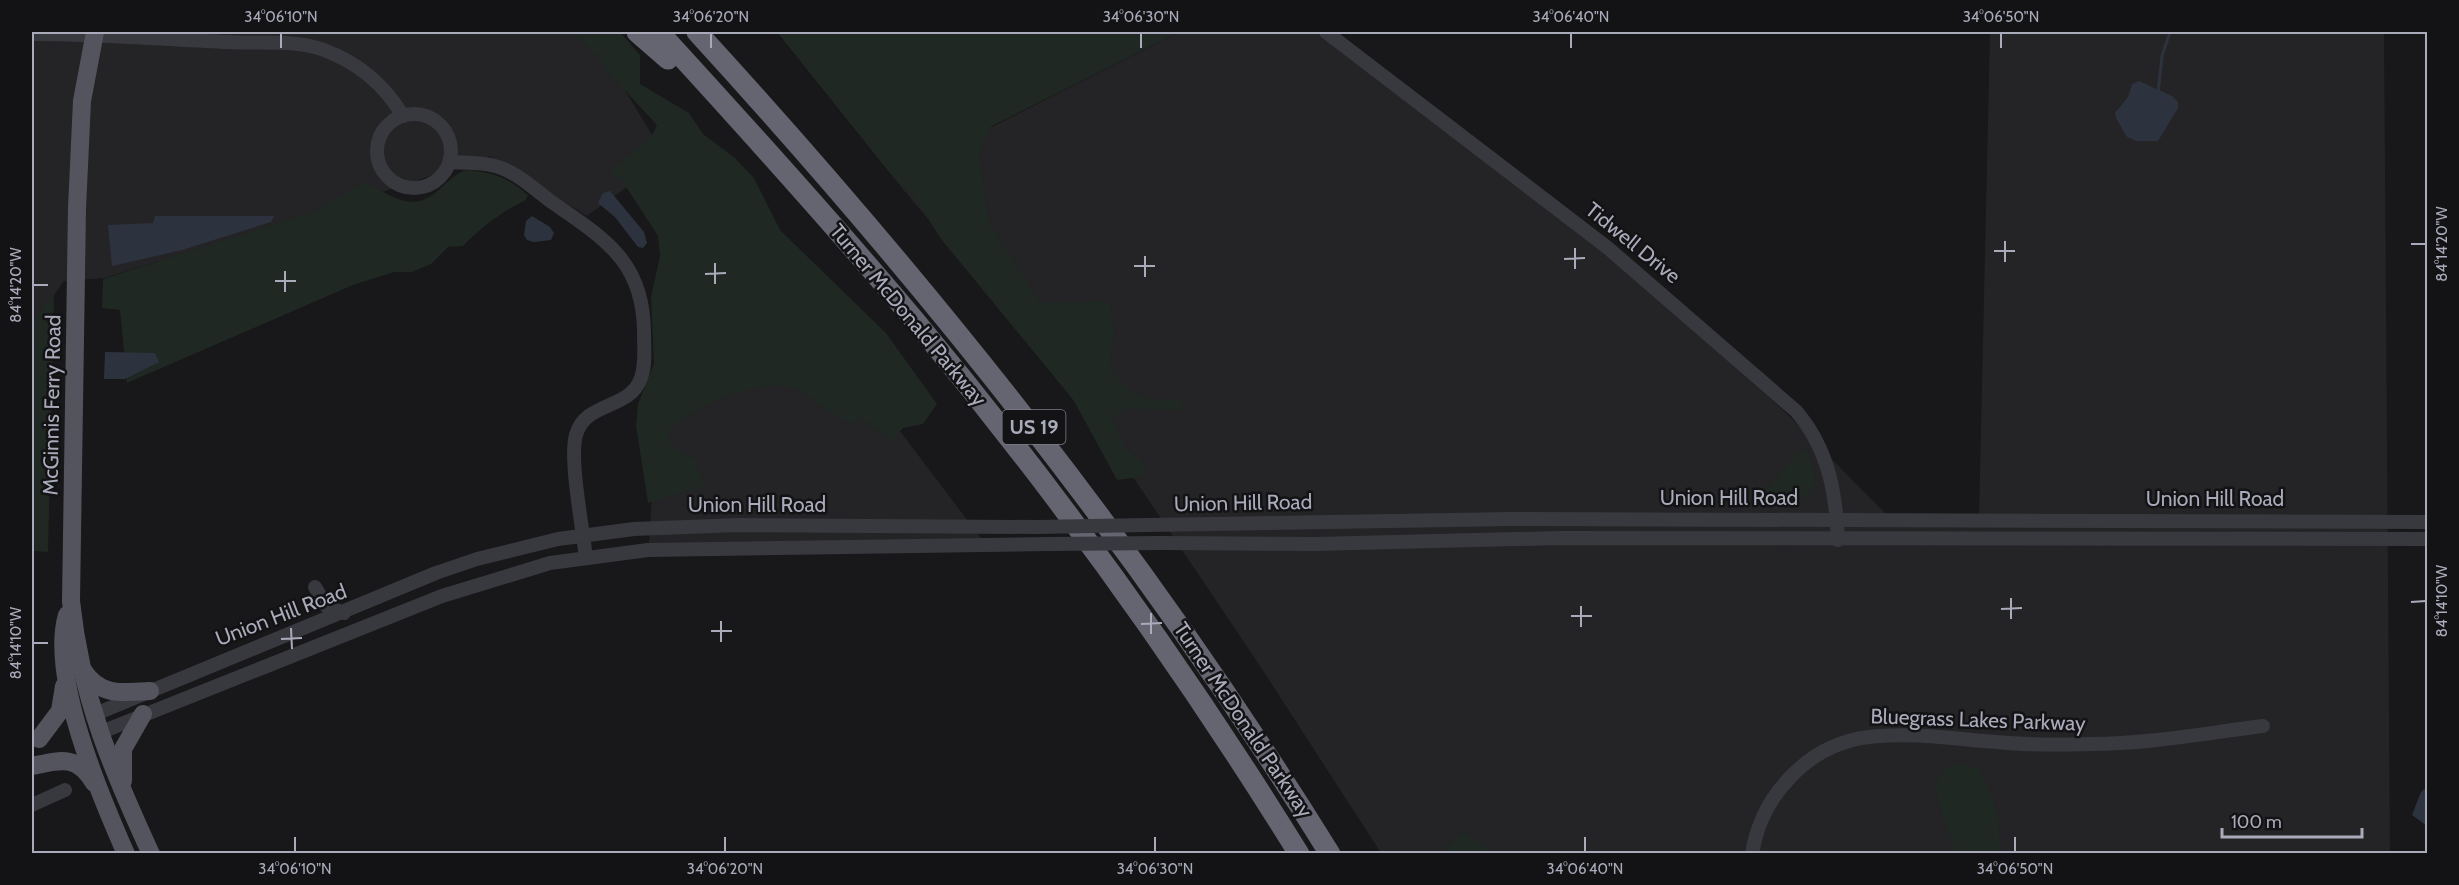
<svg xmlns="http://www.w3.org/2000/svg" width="2459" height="885" viewBox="0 0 2459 885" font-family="Cabin,sans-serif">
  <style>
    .built { fill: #242326 }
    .green { fill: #1f2822 }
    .water { fill: #2d333e }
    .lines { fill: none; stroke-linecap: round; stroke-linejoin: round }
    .stream { stroke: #2d333e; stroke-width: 3 }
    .minor { stroke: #38383f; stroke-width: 14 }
    .major { stroke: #54545e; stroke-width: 18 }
    .highway { stroke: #646570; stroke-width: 21 }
    .minor-bridge { stroke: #38383f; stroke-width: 14 }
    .ticks { fill: none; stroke: #a9abba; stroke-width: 2 }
    .labels { text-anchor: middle; stroke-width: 5; stroke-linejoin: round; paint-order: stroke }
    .shield { fill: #131214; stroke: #7c7d88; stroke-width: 1.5 }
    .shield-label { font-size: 20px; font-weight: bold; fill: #a9abba }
    .street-label { font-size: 21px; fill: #a9abba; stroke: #131214 }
    .neatline { fill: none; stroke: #a9abba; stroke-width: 2 }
    .ticks-label { font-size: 15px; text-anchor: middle; fill: #a9abba }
  </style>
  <rect width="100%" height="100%" fill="#181719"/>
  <!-- built -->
  <g class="built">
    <polygon points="32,32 578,32 622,85 652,135 671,155 587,216 490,156 325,211 104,278 64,281 32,326"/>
    <polygon points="1179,32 1328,32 1547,202 1782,409 1898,526 1979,518 1990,32 2384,32 2390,853 1381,853 1260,666 1092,416 893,177"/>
    <polygon points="828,336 987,546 649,544 658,391"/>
  </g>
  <!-- green -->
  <g class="green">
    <path d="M572 32H620L640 55V84L689 113 703 134 735 158 754 178 780 230 886 333 937 404 923 424 903 428 892 442 861 417 856 424C829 418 813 392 788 387 754 380 687 407 667 434L675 448 695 459 705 486 648 503 636 426 638 404 654 364 651 297 660 256 658 236 621 179 609 173 652 135 657 125 606 70 599 58Z"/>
    <path d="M777 32H1179L992 126 983 141 979 157 989 222 1041 303 1100 301 1110 305 1115 333 1109 364C1133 399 1137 399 1180 400L1187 411 1126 408 1113 420 1123 445 1146 465 1143 477 1117 480 1074 401 941 239 911 192 893 177Z"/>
    <path d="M465 170C491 172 508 177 528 195L526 200C501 212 483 226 463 246L448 247 431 264 412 272H394L353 285 127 383 120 310 102 308 103 279 319 210C334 196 349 196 362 182 387 190 408 215 435 193 446 184 452 176 465 170Z"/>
    <polygon points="54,295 48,552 32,551 32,321"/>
    <path d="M1805 450C1830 492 1806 503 1767 501L1764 494 1767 489 1798 453Z"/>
    <path d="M1958 764 1978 768C1995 793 2001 823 2000 853H1956L1941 812 1935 784 1943 769Z"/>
    <polygon points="1462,832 1496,853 1442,853"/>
  </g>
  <!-- water -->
  <g class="water">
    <polygon points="2139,81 2172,96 2178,102 2178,108 2158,141 2137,141 2127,137 2116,118 2115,113 2128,97 2132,84"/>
    <polygon points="610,191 644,232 647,243 643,248 638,247 615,217 598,203 603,193"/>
    <polygon points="155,216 274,216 271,222 182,250 112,266 108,225 153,223"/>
    <polygon points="532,216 550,227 554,233 551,240 534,242 527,240 524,235 526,221"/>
    <polygon points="105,352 155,353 159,362 125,379 104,379"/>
    <polygon points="2427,787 2427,826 2412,815 2421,792"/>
  </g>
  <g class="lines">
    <!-- stream -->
    <polyline class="stream" points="2158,93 2162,56 2170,32"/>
    <!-- minor -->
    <g class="minor">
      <path d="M1326 32 1608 248 1796 411C1828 448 1836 492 1838 540"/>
      <path d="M32 34C97 34 163 39 228 42 259 44 294 39 324 50 359 63 384 84 403 116"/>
      <circle cx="414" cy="151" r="37"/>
      <path d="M450 162C465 163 481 162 495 166 515 171 533 188 549 200 603 238 644 260 644 333 644 347 646 365 641 378 630 410 585 401 576 435 569 459 583 530 586 558"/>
      <polyline points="1148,525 1511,519 2428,522"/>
      <polyline points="1161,543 1315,544 1560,538 2428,539"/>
      <polyline points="315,587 326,606 344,613"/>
      <polyline points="93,715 436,573 477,559 558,539 634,529 739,525 1036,527"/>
      <polyline points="99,733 442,596 550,563 648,550 1049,544"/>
      <polyline points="32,805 65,790"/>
      <path d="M1752 854C1761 795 1809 744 1869 737 1910 732 1954 739 1996 742 2027 745 2059 745 2091 744 2148 744 2206 733 2263 726"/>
    </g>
    <!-- major -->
    <g class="major">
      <path d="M95 32 82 101 77 208 71 601C81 697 111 767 151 854"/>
      <path d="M67 615C49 676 100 795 126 854"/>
      <path d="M83 670C99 696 122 693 150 691"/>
      <polyline points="39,739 60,711 64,686"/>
      <path d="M32 766C60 760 77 754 94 783"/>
      <polyline points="123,781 123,749 143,714"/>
    </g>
    <!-- highway -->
    <g class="highway">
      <polyline points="637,32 668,59"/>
      <path d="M659 32C746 127 833 223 916 322 1055 489 1184 668 1299 854"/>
      <path d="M697 32C932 289 1146 557 1330 854"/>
    </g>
    <!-- minor-bridge -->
    <g class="minor-bridge">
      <polyline points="1036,527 1148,525"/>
      <polyline points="1049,544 1161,543"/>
    </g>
  </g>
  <!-- ticks -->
  <path class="ticks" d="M281 33V48M711 33V48M1141 33V48M1571 33V48M2001 33V48M2005 241V262M2411 244H2426M1575 248V269M1994 251H2015M1145 256V277M1564 259 1585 258M715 263V284M1134 266H1155M285 271V292M705 274 726 273M275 281H296M33 285H48M2011 598V619M2411 602 2426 601M1581 606V627M2001 609 2022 608M1151 613V634M1571 616H1592M721 621V642M1141 624 1162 623M291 628 292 649M711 631H732M281 639 302 638M33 643H48M295 837V852M725 837V852M1155 837V852M1585 837V852M2015 837V852"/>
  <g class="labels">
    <!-- shield labels -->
    <rect class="shield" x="1002.5" y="410" width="63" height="34" rx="4.5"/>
    <g class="shield-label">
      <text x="1034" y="434">US 19</text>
    </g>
    <!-- street labels -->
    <g class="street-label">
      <text transform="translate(1633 243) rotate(39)" y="7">Tidwell Drive</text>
      <text transform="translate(908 315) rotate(50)" y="7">Turner McDonald Parkway</text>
      <text transform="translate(52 405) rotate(-89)" y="7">McGinnis Ferry Road</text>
      <text x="1729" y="505">Union Hill Road</text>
      <text x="2215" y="506">Union Hill Road</text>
      <text transform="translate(1243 503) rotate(-1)" y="7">Union Hill Road</text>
      <text x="757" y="512">Union Hill Road</text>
      <text transform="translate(281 615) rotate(-21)" y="7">Union Hill Road</text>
      <text transform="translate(1243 720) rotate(56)" y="7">Turner McDonald Parkway</text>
      <text transform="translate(1978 720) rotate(2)" y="7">Bluegrass Lakes Parkway</text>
    </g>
  </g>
  <!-- border -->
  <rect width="2459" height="885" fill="none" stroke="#131214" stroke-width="66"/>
  <!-- scale -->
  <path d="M2222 828v9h140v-9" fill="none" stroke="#a9abba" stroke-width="3"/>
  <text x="2231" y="828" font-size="18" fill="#a9abba" stroke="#131214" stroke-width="4.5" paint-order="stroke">100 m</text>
  <rect x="33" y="33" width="2393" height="819" class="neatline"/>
  <g class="ticks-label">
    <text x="281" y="22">34°06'10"N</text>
    <text x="711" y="22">34°06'20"N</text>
    <text x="1141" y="22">34°06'30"N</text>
    <text x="1571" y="22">34°06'40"N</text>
    <text x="2001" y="22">34°06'50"N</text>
    <text transform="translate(2442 244) rotate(-90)" y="5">84°14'20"W</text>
    <text transform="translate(16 285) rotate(-90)" y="5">84°14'20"W</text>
    <text transform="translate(2442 601) rotate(-90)" y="5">84°14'10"W</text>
    <text transform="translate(16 643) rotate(-90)" y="5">84°14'10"W</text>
    <text x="295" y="874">34°06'10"N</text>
    <text x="725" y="874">34°06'20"N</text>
    <text x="1155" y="874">34°06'30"N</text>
    <text x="1585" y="874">34°06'40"N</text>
    <text x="2015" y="874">34°06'50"N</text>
  </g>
</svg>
